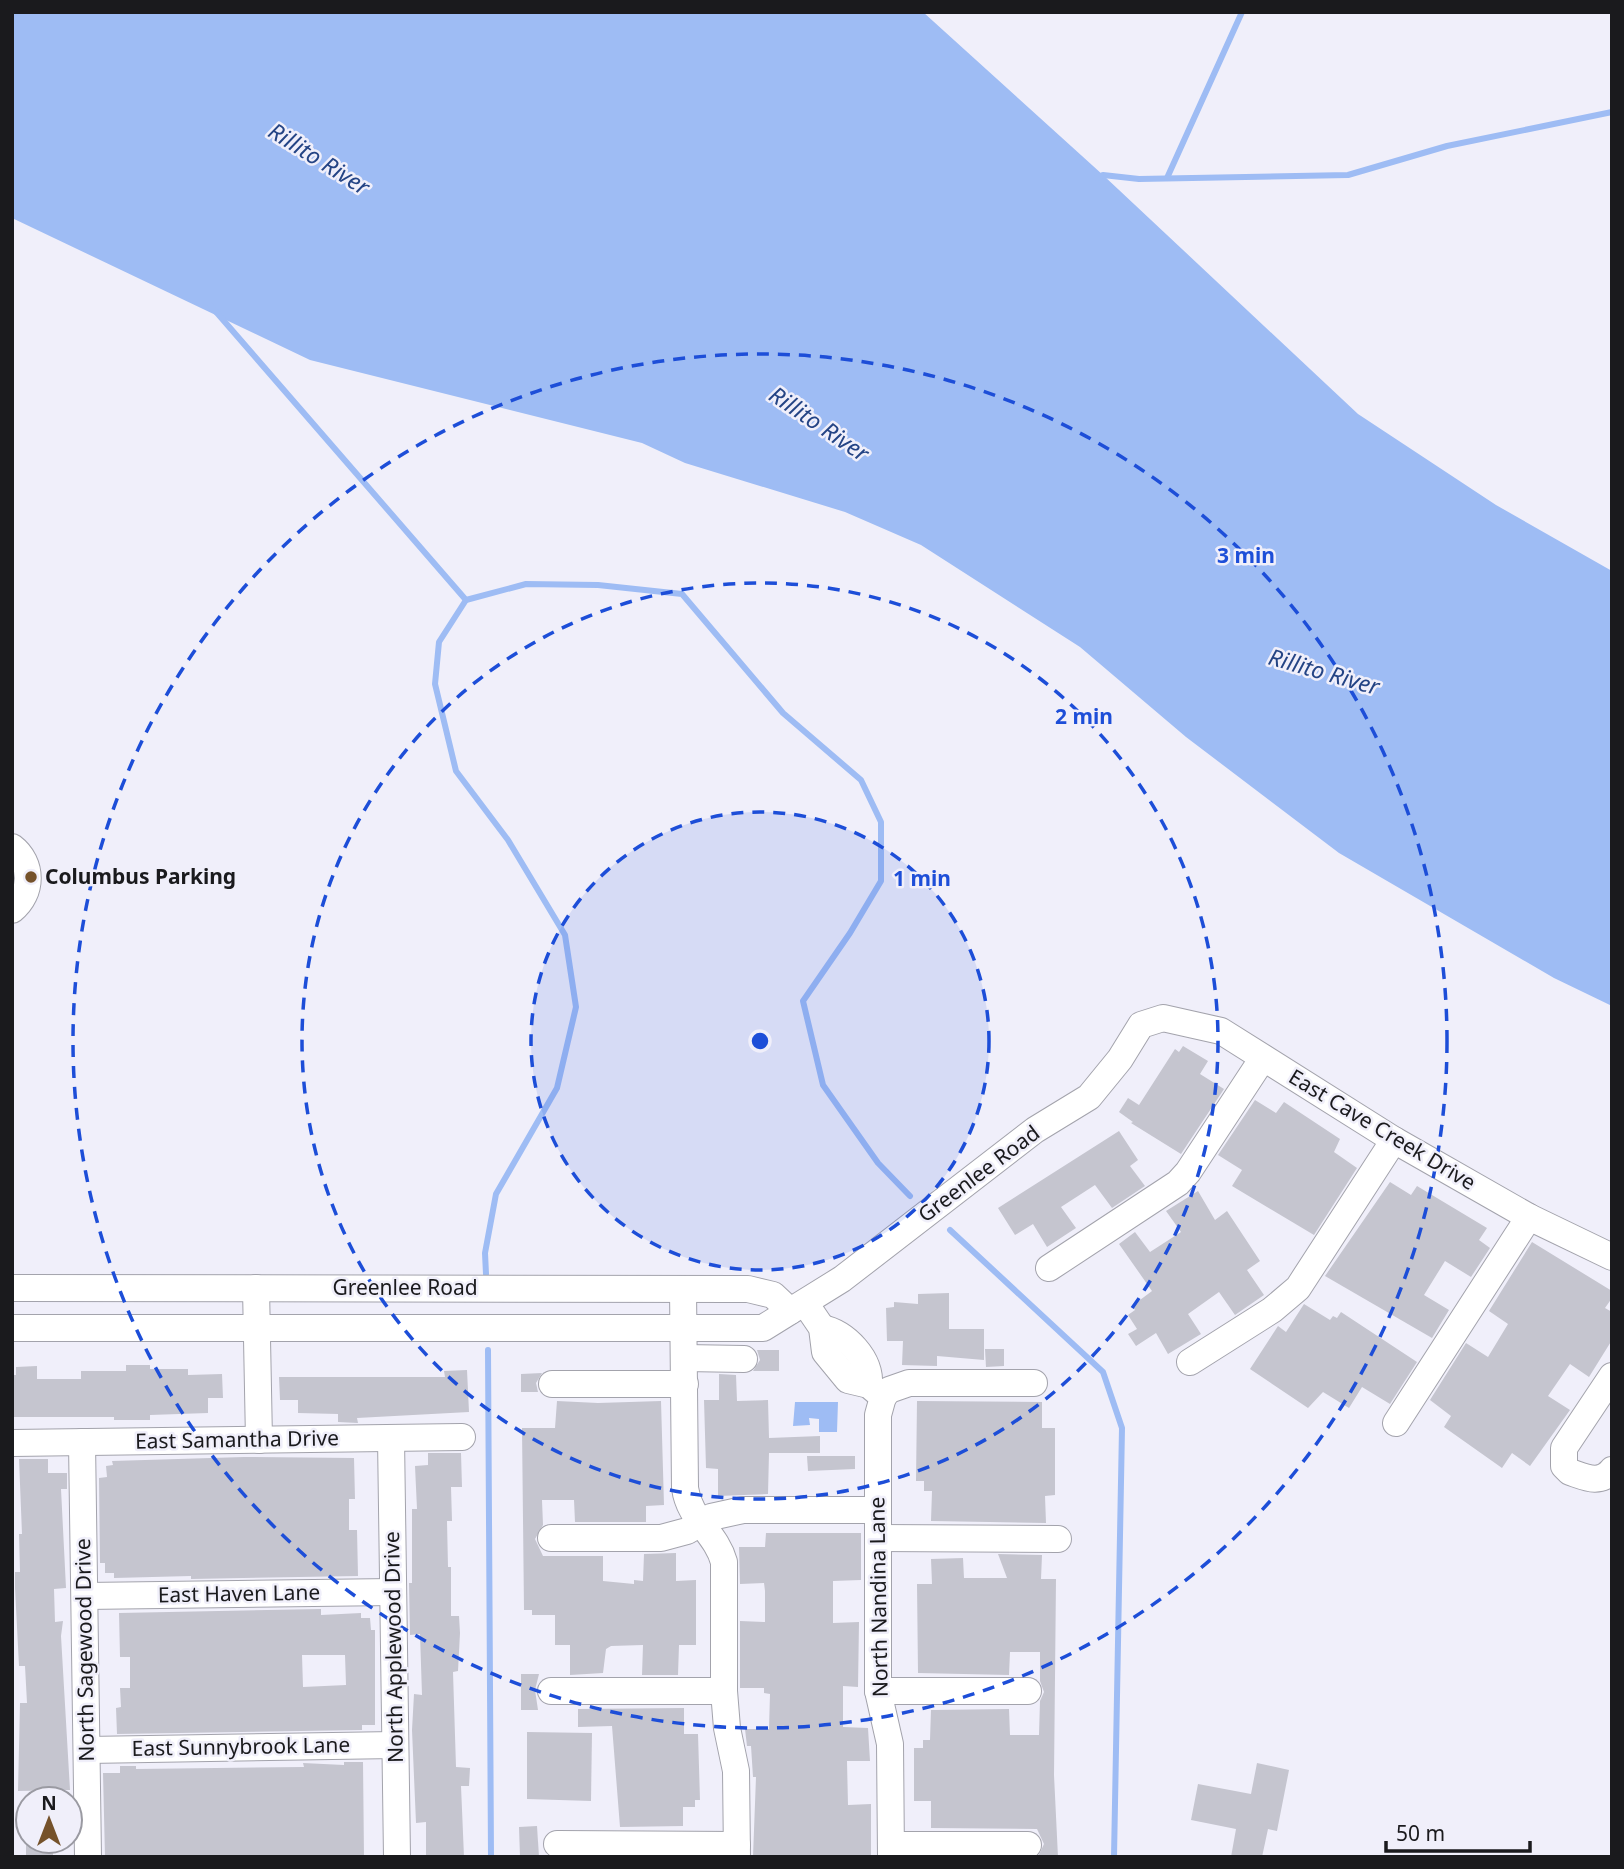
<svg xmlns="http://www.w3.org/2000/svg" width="1624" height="1869" viewBox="0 0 1624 1869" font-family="'Noto Sans',sans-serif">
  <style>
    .water { fill: #9ebcf4 }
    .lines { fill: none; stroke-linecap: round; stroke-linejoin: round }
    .stream { stroke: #9ebcf4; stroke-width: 6 }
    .building { fill: #c5c5cf; fill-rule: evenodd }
    .minor-casing { stroke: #a3a3ac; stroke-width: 28 }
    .minor { stroke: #fff; stroke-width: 26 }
    .ring { fill: none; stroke: #1d4ed8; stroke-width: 3.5; stroke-dasharray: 12 9 }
    .poi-dot { fill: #75522b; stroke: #f0effa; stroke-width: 2.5 }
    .labels { text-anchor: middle; stroke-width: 5; stroke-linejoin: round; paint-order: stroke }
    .poi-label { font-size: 21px; font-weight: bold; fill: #1a1a1d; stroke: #f0effa; text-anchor: start }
    .street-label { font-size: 21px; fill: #1a1a1d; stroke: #f0effa }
    .water-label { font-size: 23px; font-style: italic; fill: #244485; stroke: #f0effa }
    .centre { fill: #1d4ed8; stroke: #f0effa; stroke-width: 3.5 }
    .ring-label { font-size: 21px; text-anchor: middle; font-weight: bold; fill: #1d4ed8; stroke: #f0effa; stroke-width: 5; stroke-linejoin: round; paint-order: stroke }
  </style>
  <rect width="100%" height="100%" fill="#f0effa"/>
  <!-- water -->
  <g class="water">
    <polygon points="12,12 923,12 1103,175 1358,414 1496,505 1612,571 1612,1006 1554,978 1339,853 1186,737 1080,647 921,545 845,512 685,463 642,443 310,360 12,218"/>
    <polygon points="795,1402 838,1402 837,1432 819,1432 819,1419 809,1418 810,1425 793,1426"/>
  </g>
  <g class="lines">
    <!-- stream -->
    <g class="stream">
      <polyline points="1097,178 1103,175 1139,179 1348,175 1447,146 1612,112"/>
      <polyline points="1167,178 1242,12"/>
      <polyline points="211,306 466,600"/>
      <polyline points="950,1230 1103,1372 1122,1428 1114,1857"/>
      <polyline points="486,1274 485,1253 496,1194 557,1088 576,1007 565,935 508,840 456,771 435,684 439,642 466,600 526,584 598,585 682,594 783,713 861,780 881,822 881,881 850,933 803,1001 823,1085 878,1163 910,1196"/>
      <polyline points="488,1350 491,1857"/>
    </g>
  </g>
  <!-- building -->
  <g class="building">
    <polygon points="1183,1046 1208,1061 1200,1074 1224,1089 1181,1154 1131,1123 1133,1122 1119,1112 1128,1098 1139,1105 1175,1049 1179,1052"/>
    <polygon points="1255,1100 1276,1113 1284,1102 1340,1139 1334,1152 1357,1168 1314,1235 1232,1186 1242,1170 1218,1155"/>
    <polygon points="1119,1131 1138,1160 1130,1166 1145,1186 1112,1208 1095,1185 1061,1207 1076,1228 1047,1247 1033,1224 1015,1235 998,1208"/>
    <polygon points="1390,1182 1411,1195 1417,1186 1487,1228 1479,1240 1490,1248 1471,1277 1445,1261 1424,1295 1449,1310 1432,1338 1325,1276"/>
    <polygon points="1198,1191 1215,1220 1227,1211 1260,1261 1247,1270 1264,1295 1235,1315 1219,1292 1188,1314 1201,1334 1168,1354 1156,1333 1136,1346 1128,1334 1137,1329 1128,1315 1135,1310 1132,1306 1152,1291 1119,1244 1135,1232 1150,1252 1181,1232 1166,1211"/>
    <polygon points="1532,1242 1612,1291 1612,1298 1605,1308 1612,1312 1612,1340 1589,1377 1570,1364 1548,1396 1570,1410 1530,1466 1512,1453 1502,1468 1444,1427 1451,1416 1430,1400 1466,1343 1488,1357 1508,1324 1489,1311"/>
    <polygon points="949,1293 949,1329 984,1329 984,1360 937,1356 937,1366 902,1365 903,1341 887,1341 886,1308 894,1307 894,1302 918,1304 918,1294"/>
    <polygon points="1304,1304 1330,1320 1333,1316 1337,1318 1341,1312 1417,1362 1390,1404 1362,1387 1349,1408 1323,1392 1308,1408 1250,1369 1278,1326 1286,1332"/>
    <polygon points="985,1349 1004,1349 1004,1366 986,1367"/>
    <polygon points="757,1350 779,1350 779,1371 753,1371 760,1360"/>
    <polygon points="126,1365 150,1365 150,1369 188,1369 188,1375 222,1374 223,1398 208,1398 208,1413 150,1415 150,1420 114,1420 114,1417 12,1417 12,1375 16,1375 16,1367 37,1366 37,1379 81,1379 81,1371 126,1371"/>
    <polygon points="467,1370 469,1412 357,1418 358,1423 338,1422 338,1414 298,1413 298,1400 280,1400 279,1377 445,1377 444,1371"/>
    <polygon points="542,1373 536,1383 538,1392 521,1392 521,1374"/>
    <polygon points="719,1374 736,1375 737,1401 768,1400 769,1438 820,1436 820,1453 769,1453 768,1494 718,1496 718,1469 706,1468 704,1400 719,1400"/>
    <polygon points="557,1401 598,1403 661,1401 664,1505 646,1506 646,1522 575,1522 574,1500 542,1500 543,1525 535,1539 543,1556 603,1556 603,1581 634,1584 634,1580 643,1581 644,1554 676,1553 676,1581 696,1580 696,1645 679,1645 678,1675 642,1675 643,1645 611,1646 606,1649 603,1673 570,1675 570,1645 555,1645 555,1615 532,1615 532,1610 524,1610 522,1428 555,1428"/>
    <polygon points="917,1401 1042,1402 1042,1428 1055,1428 1055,1495 1045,1496 1046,1523 931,1521 932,1491 924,1491 924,1481 916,1481"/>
    <polygon points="428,1453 461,1453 462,1487 451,1487 452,1521 447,1521 448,1567 451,1567 451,1616 459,1616 460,1633 458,1671 453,1672 456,1767 470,1768 469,1786 461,1786 464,1857 426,1857 426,1822 416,1823 412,1730 414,1694 422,1695 420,1634 410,1635 409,1583 412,1583 412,1509 417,1509 415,1466 428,1465"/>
    <polygon points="807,1456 855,1456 855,1469 808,1471"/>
    <polygon points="244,1457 354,1458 355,1499 349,1499 349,1530 357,1530 358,1576 191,1579 191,1576 114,1578 114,1573 105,1573 105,1563 100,1563 99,1478 107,1477 106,1466 113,1465 112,1461"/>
    <polygon points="19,1459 48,1459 48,1473 67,1473 67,1489 61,1489 66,1588 54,1589 55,1622 63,1621 61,1636 70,1790 18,1791 20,1703 27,1703 25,1666 19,1666 15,1588 15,1572 20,1572 19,1534 22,1534"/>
    <polygon points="766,1533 861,1533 861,1580 833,1581 833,1623 859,1622 858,1687 843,1686 843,1727 868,1728 870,1761 847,1761 848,1805 871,1804 871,1857 753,1857 756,1777 753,1777 751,1746 747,1746 745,1729 769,1729 770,1694 764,1693 764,1688 740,1688 740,1621 765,1622 765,1591 764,1583 740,1584 739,1547 765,1547"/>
    <polygon points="998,1554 1042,1555 1041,1579 1056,1579 1054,1775 1058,1857 1038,1857 1044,1844 1037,1829 931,1828 931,1801 914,1801 914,1748 923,1748 923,1740 930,1740 931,1710 1009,1709 1010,1735 1039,1735 1040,1701 1044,1692 1040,1681 1040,1652 1010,1652 1009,1675 918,1673 917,1584 932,1584 931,1559 963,1558 964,1578 1007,1578"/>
    <path d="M321 1609V1615L361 1613V1618H370L371 1630H375V1725H362V1730L117 1734 116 1708 121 1707 120 1688H130V1657H120L119 1613ZM302 1655H345L346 1685 303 1687Z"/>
    <polygon points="521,1674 539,1674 535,1690 538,1710 521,1710"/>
    <polygon points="684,1708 684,1734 698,1734 700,1800 695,1800 695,1807 683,1807 683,1826 620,1827 612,1726 578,1727 578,1709"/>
    <polygon points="527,1732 592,1733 591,1801 527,1799"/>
    <polygon points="344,1762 363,1762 364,1857 105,1857 103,1773 120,1773 120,1766 136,1766 136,1769 304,1767 303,1763 344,1765"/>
    <polygon points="1257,1763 1289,1770 1277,1831 1268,1829 1262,1857 1231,1857 1236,1829 1191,1820 1198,1784 1251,1794"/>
    <polygon points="537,1826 539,1857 520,1857 519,1827"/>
    <rect x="26" y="1841" width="27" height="16"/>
  </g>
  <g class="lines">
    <!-- minor casing -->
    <g class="minor-casing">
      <g id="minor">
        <path d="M12 847C33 863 33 893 12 910"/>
        <polyline points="1049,1268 1178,1183 1188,1172 1263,1058"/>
        <polyline points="12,1288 748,1289 773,1295 790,1311"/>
        <polyline points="256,1288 259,1440"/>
        <path d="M683 1289 685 1488C689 1519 716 1533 724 1562V1691L727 1728 736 1771 737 1857"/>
        <polyline points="805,1303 822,1328 825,1352 848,1380 869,1385 883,1397 878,1415 878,1691 890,1744 891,1857"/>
        <polyline points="12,1328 763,1328 842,1279 1035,1130 1089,1097 1120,1059 1141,1025 1163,1018 1221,1031 1394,1140 1529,1217 1612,1257"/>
        <path d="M822 1328C846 1333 871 1359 869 1385"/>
        <polyline points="685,1358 744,1359"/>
        <polyline points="1190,1362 1272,1310 1298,1288 1394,1140"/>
        <path d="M1612 1376 1564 1448V1466L1570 1472C1585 1477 1600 1485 1612 1470"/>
        <polyline points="552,1384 685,1384"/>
        <polyline points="883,1397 889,1390 909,1383 1034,1383"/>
        <polyline points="1396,1423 1529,1217"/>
        <polyline points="391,1438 397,1857"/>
        <polyline points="82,1442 88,1857"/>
        <polyline points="12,1443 462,1437"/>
        <polyline points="551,1538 661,1538 687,1531 711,1517 743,1510 878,1510"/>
        <polyline points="878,1538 1058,1539"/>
        <polyline points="85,1596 393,1592"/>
        <polyline points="551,1691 724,1691"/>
        <polyline points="878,1691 1028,1691"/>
        <polyline points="87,1750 395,1745"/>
        <polyline points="557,1844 737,1845"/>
        <polyline points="891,1845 1028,1845"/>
      </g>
    </g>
    <!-- minor -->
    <use href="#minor" class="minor"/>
  </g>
  <!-- distance rings -->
  <circle cx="760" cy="1041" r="229" fill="#1d4ed8" fill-opacity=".12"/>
  <g class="ring">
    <circle cx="760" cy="1041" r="229"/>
    <circle cx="760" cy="1041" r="458"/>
    <circle cx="760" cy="1041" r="687"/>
  </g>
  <!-- markers -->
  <circle class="poi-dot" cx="31" cy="877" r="7"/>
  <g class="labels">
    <!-- poi labels -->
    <g class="poi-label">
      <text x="45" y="884">Columbus Parking</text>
    </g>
    <!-- street labels -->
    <g class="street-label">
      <text transform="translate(1382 1130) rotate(31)" y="7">East Cave Creek Drive</text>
      <text transform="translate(979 1174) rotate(-37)" y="7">Greenlee Road</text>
      <text x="405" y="1295">Greenlee Road</text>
      <text transform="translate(237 1440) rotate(-1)" y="7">East Samantha Drive</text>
      <text transform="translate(239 1594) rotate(-1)" y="7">East Haven Lane</text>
      <text transform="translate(879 1597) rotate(-91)" y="7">North Nandina Lane</text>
      <text transform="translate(394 1647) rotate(-91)" y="7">North Applewood Drive</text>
      <text transform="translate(85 1650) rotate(-91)" y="7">North Sagewood Drive</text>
      <text transform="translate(241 1747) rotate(-1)" y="7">East Sunnybrook Lane</text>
    </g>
    <!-- water labels -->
    <g class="water-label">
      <text transform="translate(319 159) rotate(32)" y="8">Rillito River</text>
      <text transform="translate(819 424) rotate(34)" y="8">Rillito River</text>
      <text transform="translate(1324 672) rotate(16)" y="8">Rillito River</text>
    </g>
  </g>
  <circle cx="760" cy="1041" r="10" class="centre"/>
  <g class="ring-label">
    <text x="1246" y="563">3 min</text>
    <text x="1084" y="724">2 min</text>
    <text x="922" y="886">1 min</text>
  </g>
  <!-- border -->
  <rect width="1624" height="1869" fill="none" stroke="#1a1a1d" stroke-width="28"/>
  <!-- north arrow -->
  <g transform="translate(49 1820)"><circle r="33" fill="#f0effa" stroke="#9a9aa2" stroke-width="2"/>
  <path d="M0-5L12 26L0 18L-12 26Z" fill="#75522b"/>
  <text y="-10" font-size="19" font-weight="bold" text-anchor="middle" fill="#1a1a1d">N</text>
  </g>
  <!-- scale -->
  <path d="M1386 1841v10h144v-10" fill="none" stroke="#1a1a1d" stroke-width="3.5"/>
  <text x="1396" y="1841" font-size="21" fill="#1a1a1d" stroke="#f0effa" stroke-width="5" paint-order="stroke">50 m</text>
</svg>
